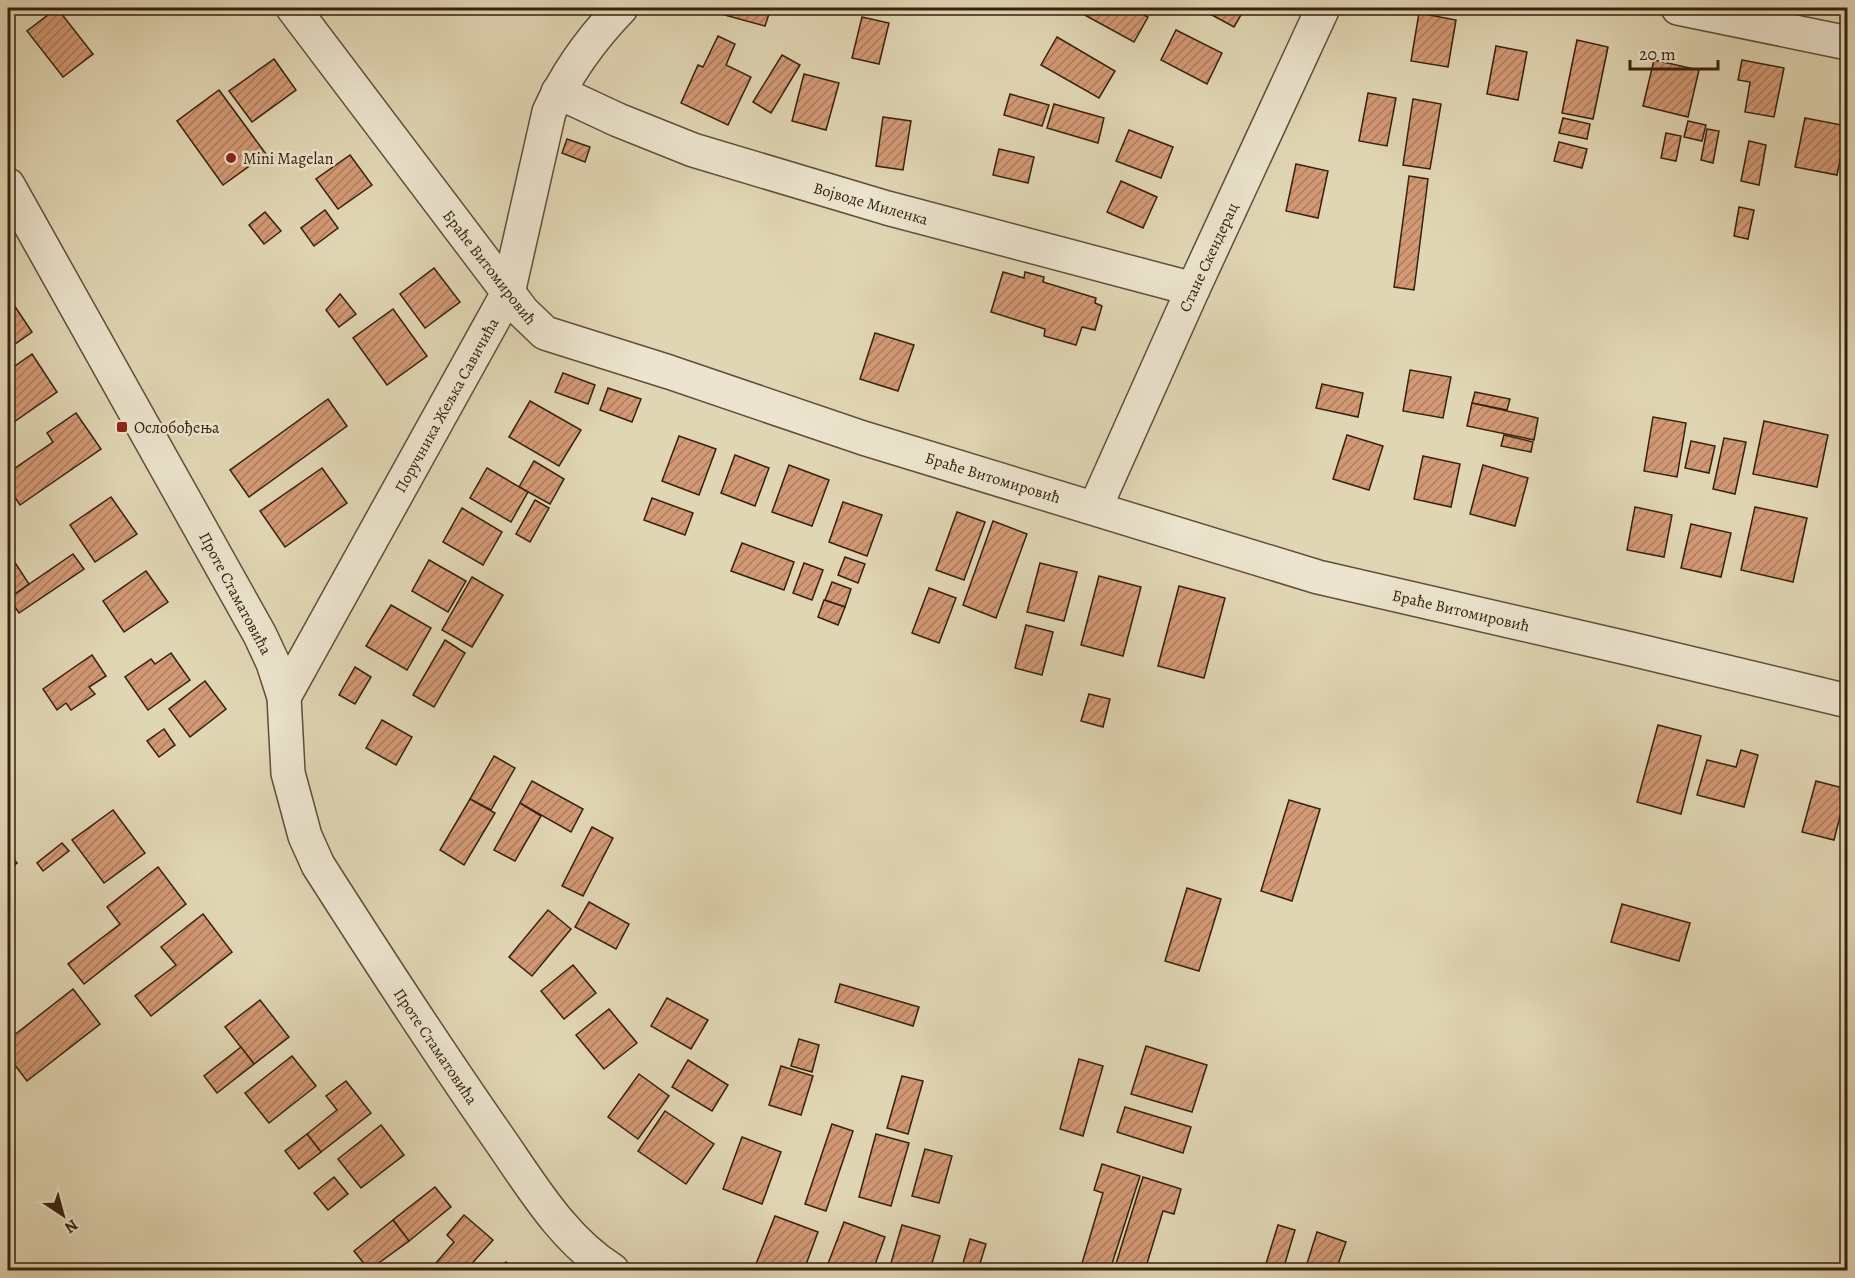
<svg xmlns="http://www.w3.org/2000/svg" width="1855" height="1278" viewBox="0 0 1855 1278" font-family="Alegreya,serif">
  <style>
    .building { fill: url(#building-hatch); stroke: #36210e; stroke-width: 1.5 }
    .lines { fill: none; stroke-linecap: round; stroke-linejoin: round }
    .minor-casing { stroke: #614e38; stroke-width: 36 }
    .tertiary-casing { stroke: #614e38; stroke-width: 36 }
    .minor { stroke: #ece4ce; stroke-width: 33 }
    .tertiary { stroke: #ece4ce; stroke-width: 33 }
    .poi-dot { fill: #8f2418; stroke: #ece4ce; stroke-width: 2 }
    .labels { text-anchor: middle; stroke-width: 5; stroke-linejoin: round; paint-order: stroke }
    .poi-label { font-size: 16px; fill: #36210e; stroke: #ece4ce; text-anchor: start }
    .street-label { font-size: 16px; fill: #36210e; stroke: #ece4ce }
  </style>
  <defs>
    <pattern id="building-hatch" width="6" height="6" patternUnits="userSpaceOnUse" patternTransform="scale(1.5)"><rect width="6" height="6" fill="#d39975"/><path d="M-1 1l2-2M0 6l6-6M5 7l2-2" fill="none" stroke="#ac7c5e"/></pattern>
  </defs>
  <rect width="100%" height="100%" fill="#e1d6b4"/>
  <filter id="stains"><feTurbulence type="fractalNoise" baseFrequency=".00333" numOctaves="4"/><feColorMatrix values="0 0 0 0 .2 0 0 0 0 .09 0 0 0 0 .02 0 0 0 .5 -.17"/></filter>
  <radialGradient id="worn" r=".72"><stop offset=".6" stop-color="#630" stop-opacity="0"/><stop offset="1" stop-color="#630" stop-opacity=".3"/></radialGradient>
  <!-- building -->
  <g class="building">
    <polygon points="57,8 93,54 63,77 27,31"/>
    <polygon points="723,8 771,8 765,26 721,14"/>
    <polygon points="1072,8 1131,8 1148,17 1134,42"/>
    <polygon points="1199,8 1245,8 1234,27"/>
    <polygon points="1419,13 1456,20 1448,67 1411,61"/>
    <polygon points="862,17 889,23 879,64 852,58"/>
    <polygon points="1176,30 1222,53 1207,84 1161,60"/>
    <polygon points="718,36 735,44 726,65 751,77 728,125 681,103 698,65 703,67"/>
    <polygon points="1057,37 1115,71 1099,98 1041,65"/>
    <polygon points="1577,40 1608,47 1593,119 1562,113"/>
    <polygon points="1496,46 1527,52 1518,100 1487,94"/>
    <polygon points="782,55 800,65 771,113 753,102"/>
    <polygon points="274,59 296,90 252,122 229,91"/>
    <polygon points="1654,60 1699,70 1688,117 1643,106"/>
    <polygon points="1742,60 1784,68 1774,117 1745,112 1750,82 1738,80"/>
    <polygon points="804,74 839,83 826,130 792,121"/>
    <polygon points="219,90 266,154 223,185 177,121"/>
    <polygon points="1368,93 1396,98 1387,146 1359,141"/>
    <polygon points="1010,94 1049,105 1042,126 1004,115"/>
    <polygon points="1413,99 1441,104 1430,169 1403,165"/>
    <polygon points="1054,104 1104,118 1098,143 1047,128"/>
    <polygon points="883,117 911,121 903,170 876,166"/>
    <polygon points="1563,118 1590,124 1587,139 1559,133"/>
    <polygon points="1805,118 1847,126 1837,175 1795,167"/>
    <polygon points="1688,121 1706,125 1702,141 1684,137"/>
    <polygon points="1707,129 1719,131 1713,163 1701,160"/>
    <polygon points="1129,130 1173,147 1161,178 1116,161"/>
    <polygon points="1666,133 1681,136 1676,161 1661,158"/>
    <polygon points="567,139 590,147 585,162 562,153"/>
    <polygon points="1749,141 1766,145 1759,185 1741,181"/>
    <polygon points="1559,142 1587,149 1582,168 1554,161"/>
    <polygon points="999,149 1034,157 1028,183 993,175"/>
    <polygon points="350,155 372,185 338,209 316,179"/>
    <polygon points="1296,164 1328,171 1318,218 1286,211"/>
    <polygon points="1409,176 1428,179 1414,290 1394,287"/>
    <polygon points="1121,181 1157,197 1143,228 1107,212"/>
    <polygon points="1739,207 1754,210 1748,239 1734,236"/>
    <polygon points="325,210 338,228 314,246 301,228"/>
    <polygon points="265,212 281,231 264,244 249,225"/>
    <polygon points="434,268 460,302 425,328 400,294"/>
    <polygon points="1003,272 1024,278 1025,272 1044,277 1043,282 1096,298 1095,303 1102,306 1095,330 1082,327 1076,345 1044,336 1045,329 991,312"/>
    <polygon points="340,294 356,314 339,327 326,310"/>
    <polygon points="10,299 32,332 8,349 8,300"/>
    <polygon points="393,309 427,356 387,385 353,338"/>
    <polygon points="875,333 914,345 898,391 860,379"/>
    <polygon points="32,354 57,392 8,426 8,371"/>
    <polygon points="1410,370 1451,377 1443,418 1403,411"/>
    <polygon points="563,373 595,385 588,404 555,392"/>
    <polygon points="1322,384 1363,393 1358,417 1316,408"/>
    <polygon points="608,388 641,399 632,422 600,410"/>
    <polygon points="1475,392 1510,399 1507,410 1472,403"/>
    <polygon points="328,399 347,426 249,497 230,470"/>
    <polygon points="530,401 581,430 559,466 509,437"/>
    <polygon points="1472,403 1538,418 1534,440 1467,426"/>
    <polygon points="76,413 101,449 20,505 8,487 8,473 53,442 47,433"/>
    <polygon points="1653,417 1686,423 1677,477 1644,471"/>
    <polygon points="1764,421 1828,435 1817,487 1753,474"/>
    <polygon points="1347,435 1383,446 1369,490 1333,479"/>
    <polygon points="1504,435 1533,442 1531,452 1501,446"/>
    <polygon points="679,436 716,449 699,495 662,481"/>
    <polygon points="1724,438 1746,442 1735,494 1713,489"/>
    <polygon points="1691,441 1715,446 1709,473 1685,468"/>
    <polygon points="735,455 769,468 755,506 721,493"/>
    <polygon points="1423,456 1460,464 1451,507 1414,499"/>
    <polygon points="534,461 564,479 550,504 519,487"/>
    <polygon points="789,465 829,480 812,526 772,512"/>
    <polygon points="1483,465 1528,478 1515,526 1470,514"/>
    <polygon points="322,468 347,503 285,547 260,511"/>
    <polygon points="487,468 528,492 511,522 470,498"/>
    <polygon points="111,497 137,534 95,562 70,525"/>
    <polygon points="652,498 693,513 685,535 644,520"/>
    <polygon points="535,500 549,508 530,542 516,534"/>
    <polygon points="843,502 882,515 867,556 829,542"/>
    <polygon points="1635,507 1672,515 1664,557 1627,550"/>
    <polygon points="1755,507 1807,518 1793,582 1741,570"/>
    <polygon points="462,508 502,532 483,565 443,542"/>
    <polygon points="957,512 985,522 964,580 936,570"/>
    <polygon points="993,521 1027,534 996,618 963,605"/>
    <polygon points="1691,524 1731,533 1721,577 1681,568"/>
    <polygon points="742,543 794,562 784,590 731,571"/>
    <polygon points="73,554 84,569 19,613 9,598"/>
    <polygon points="10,555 29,584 9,598 8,557"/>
    <polygon points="845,557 865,564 858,583 838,575"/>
    <polygon points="429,560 466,581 448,612 412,591"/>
    <polygon points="804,563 823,570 812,600 793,593"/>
    <polygon points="1040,563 1077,572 1064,621 1027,612"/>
    <polygon points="146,571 168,602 124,632 103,601"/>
    <polygon points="1099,576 1141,587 1123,656 1081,645"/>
    <polygon points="472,577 503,595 472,647 442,630"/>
    <polygon points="832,582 851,589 845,607 825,600"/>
    <polygon points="1179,586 1225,598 1204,678 1158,666"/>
    <polygon points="929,588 956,598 939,643 912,633"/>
    <polygon points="824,600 845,607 838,625 818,617"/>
    <polygon points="391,605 431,628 407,670 366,646"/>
    <polygon points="1026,625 1053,632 1042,675 1015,668"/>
    <polygon points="445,640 465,653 434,707 413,695"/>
    <polygon points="171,653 190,680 148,710 125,677 151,659 155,664"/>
    <polygon points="92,655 106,676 89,687 95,694 71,710 66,703 57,710 43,689"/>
    <polygon points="355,667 371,677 355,704 339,695"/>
    <polygon points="205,681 226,709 190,737 169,709"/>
    <polygon points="1089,694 1110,699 1103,727 1081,721"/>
    <polygon points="382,720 412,737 396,765 366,748"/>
    <polygon points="1658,725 1701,736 1681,814 1637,802"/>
    <polygon points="164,729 175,745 159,757 147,741"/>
    <polygon points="1741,750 1758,755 1744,807 1697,795 1707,760 1736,767"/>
    <polygon points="494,756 515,768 491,810 470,799"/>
    <polygon points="532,781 583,809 571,832 520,803"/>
    <polygon points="1816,781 1847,789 1834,840 1802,832"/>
    <polygon points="470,799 495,813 464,865 440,850"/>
    <polygon points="1289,800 1320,809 1292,901 1261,891"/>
    <polygon points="520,803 541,816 515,861 494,850"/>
    <polygon points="113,810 145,853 104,883 72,840"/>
    <polygon points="592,827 613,838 583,896 562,886"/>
    <polygon points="62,843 69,851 43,871 37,863"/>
    <polygon points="8,851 17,863 8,870"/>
    <polygon points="158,867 186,904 84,984 68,964 120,924 107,907"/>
    <polygon points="1187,888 1221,899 1199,971 1165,961"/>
    <polygon points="589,902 629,924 616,949 575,927"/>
    <polygon points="1622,904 1690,923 1679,961 1611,942"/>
    <polygon points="548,910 571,929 532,976 509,957"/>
    <polygon points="203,914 232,952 151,1016 135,996 176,965 161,947"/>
    <polygon points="573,965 596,993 564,1019 541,991"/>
    <polygon points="840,984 919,1007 913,1026 835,1002"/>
    <polygon points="73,989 100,1024 27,1081 8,1056 8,1040"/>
    <polygon points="667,998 708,1020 691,1049 651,1026"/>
    <polygon points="260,1000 289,1037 254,1064 225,1027"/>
    <polygon points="609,1009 637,1043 604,1069 576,1035"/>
    <polygon points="799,1039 819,1045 812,1072 791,1066"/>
    <polygon points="1146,1046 1207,1065 1192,1112 1131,1094"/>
    <polygon points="241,1047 254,1064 217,1093 204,1076"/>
    <polygon points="292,1056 316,1086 269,1123 245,1093"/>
    <polygon points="1079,1059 1103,1066 1083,1136 1060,1129"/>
    <polygon points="688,1060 728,1085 712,1111 672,1087"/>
    <polygon points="781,1066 813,1076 801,1115 769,1105"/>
    <polygon points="639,1074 669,1096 638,1139 608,1117"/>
    <polygon points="902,1076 923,1081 908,1134 887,1128"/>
    <polygon points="346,1081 371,1113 321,1152 307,1134 337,1110 326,1096"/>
    <polygon points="1125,1107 1191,1127 1183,1153 1117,1132"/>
    <polygon points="665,1111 714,1144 686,1184 638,1151"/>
    <polygon points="832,1124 853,1131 826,1211 805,1204"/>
    <polygon points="381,1125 404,1155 361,1188 338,1159"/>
    <polygon points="307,1134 321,1152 299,1169 285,1151"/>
    <polygon points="876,1134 909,1143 891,1206 859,1197"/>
    <polygon points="742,1137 781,1152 762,1204 723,1189"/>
    <polygon points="925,1149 952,1156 939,1203 912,1196"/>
    <polygon points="1102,1164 1140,1176 1110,1270 1080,1270 1103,1193 1094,1190"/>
    <polygon points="334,1177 348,1194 328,1210 314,1193"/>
    <polygon points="1143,1177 1181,1189 1174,1214 1163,1211 1145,1270 1114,1270"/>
    <polygon points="435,1187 451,1207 409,1241 393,1220"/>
    <polygon points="464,1215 493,1240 466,1270 430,1270 454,1242 447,1235"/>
    <polygon points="775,1216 818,1232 804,1270 774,1270 756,1264"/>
    <polygon points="393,1220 409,1241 369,1270 354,1251"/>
    <polygon points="844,1222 885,1237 873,1270 826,1269"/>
    <polygon points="902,1225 940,1236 930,1270 889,1270"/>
    <polygon points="1278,1225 1295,1230 1283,1270 1264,1270"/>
    <polygon points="1317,1232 1346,1242 1336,1270 1305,1270"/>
    <polygon points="970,1239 986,1244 978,1270 961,1270"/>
    <polygon points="506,1262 513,1270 496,1270"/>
  </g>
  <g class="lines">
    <!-- minor casing -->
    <g class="minor-casing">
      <g id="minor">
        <polyline points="293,8 523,312 545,333 669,372 863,438 1318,577 1631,649 1848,701"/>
        <polyline points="1678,8 1848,43"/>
        <polyline points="558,92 618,120 693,150 887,208 1193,289"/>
        <polyline points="1095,508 1193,289 1323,8"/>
        <path d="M284 697 508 293 549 112C567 72 591 39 621 8"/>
      </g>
    </g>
    <!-- tertiary casing -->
    <g class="tertiary-casing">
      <path id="tertiary" d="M8 185 260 635 273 663 284 697 288 773 305 836 318 865C376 956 435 1047 497 1136 530 1183 562 1239 612 1270"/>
    </g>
    <!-- minor -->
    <use href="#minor" class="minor"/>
    <!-- tertiary -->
    <use href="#tertiary" class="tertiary"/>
  </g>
  <!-- markers -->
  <g class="poi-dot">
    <circle cx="231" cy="158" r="6"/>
    <rect x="116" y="421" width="12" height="12" rx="3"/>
  </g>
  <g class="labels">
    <!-- poi labels -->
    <g class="poi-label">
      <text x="243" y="164">Mini Magelan</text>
      <text x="134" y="433">Ослобођења</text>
    </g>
    <!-- street labels -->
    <g class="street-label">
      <text transform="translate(871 203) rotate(16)" y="6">Војводе Миленка</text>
      <text transform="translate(1208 257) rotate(-65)" y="6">Стане Скендерац</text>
      <text transform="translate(490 267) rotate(52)" y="6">Браће Витомировић</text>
      <text transform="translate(446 405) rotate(-61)" y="6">Поручника Жељка Савичића</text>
      <text transform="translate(993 477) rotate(17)" y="6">Браће Витомировић</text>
      <text transform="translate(236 593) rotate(62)" y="6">Проте Стаматовића</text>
      <text transform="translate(1461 610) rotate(13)" y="6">Браће Витомировић</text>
      <text transform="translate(436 1046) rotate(56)" y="6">Проте Стаматовића</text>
    </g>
  </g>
  <!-- margin -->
  <rect width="1855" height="1278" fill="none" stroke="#e1d6b4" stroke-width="30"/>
  <rect x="9" y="9" width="1837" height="1260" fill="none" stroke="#36210e" stroke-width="3"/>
  <rect x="15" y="15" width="1825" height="1248" fill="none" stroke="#36210e" stroke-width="1.5"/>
  <!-- north arrow -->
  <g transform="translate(63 1215) rotate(144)" stroke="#ece4ce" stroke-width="4.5" paint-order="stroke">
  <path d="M0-4.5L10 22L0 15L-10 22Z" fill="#36210e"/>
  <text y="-9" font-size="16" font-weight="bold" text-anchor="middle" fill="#36210e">N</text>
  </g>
  <!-- scale -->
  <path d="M1630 60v9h88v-9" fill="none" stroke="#36210e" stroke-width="3"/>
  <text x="1639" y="60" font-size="18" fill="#36210e" stroke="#ece4ce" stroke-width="4.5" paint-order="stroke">20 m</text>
  <rect width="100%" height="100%" filter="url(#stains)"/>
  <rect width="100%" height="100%" fill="url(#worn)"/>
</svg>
